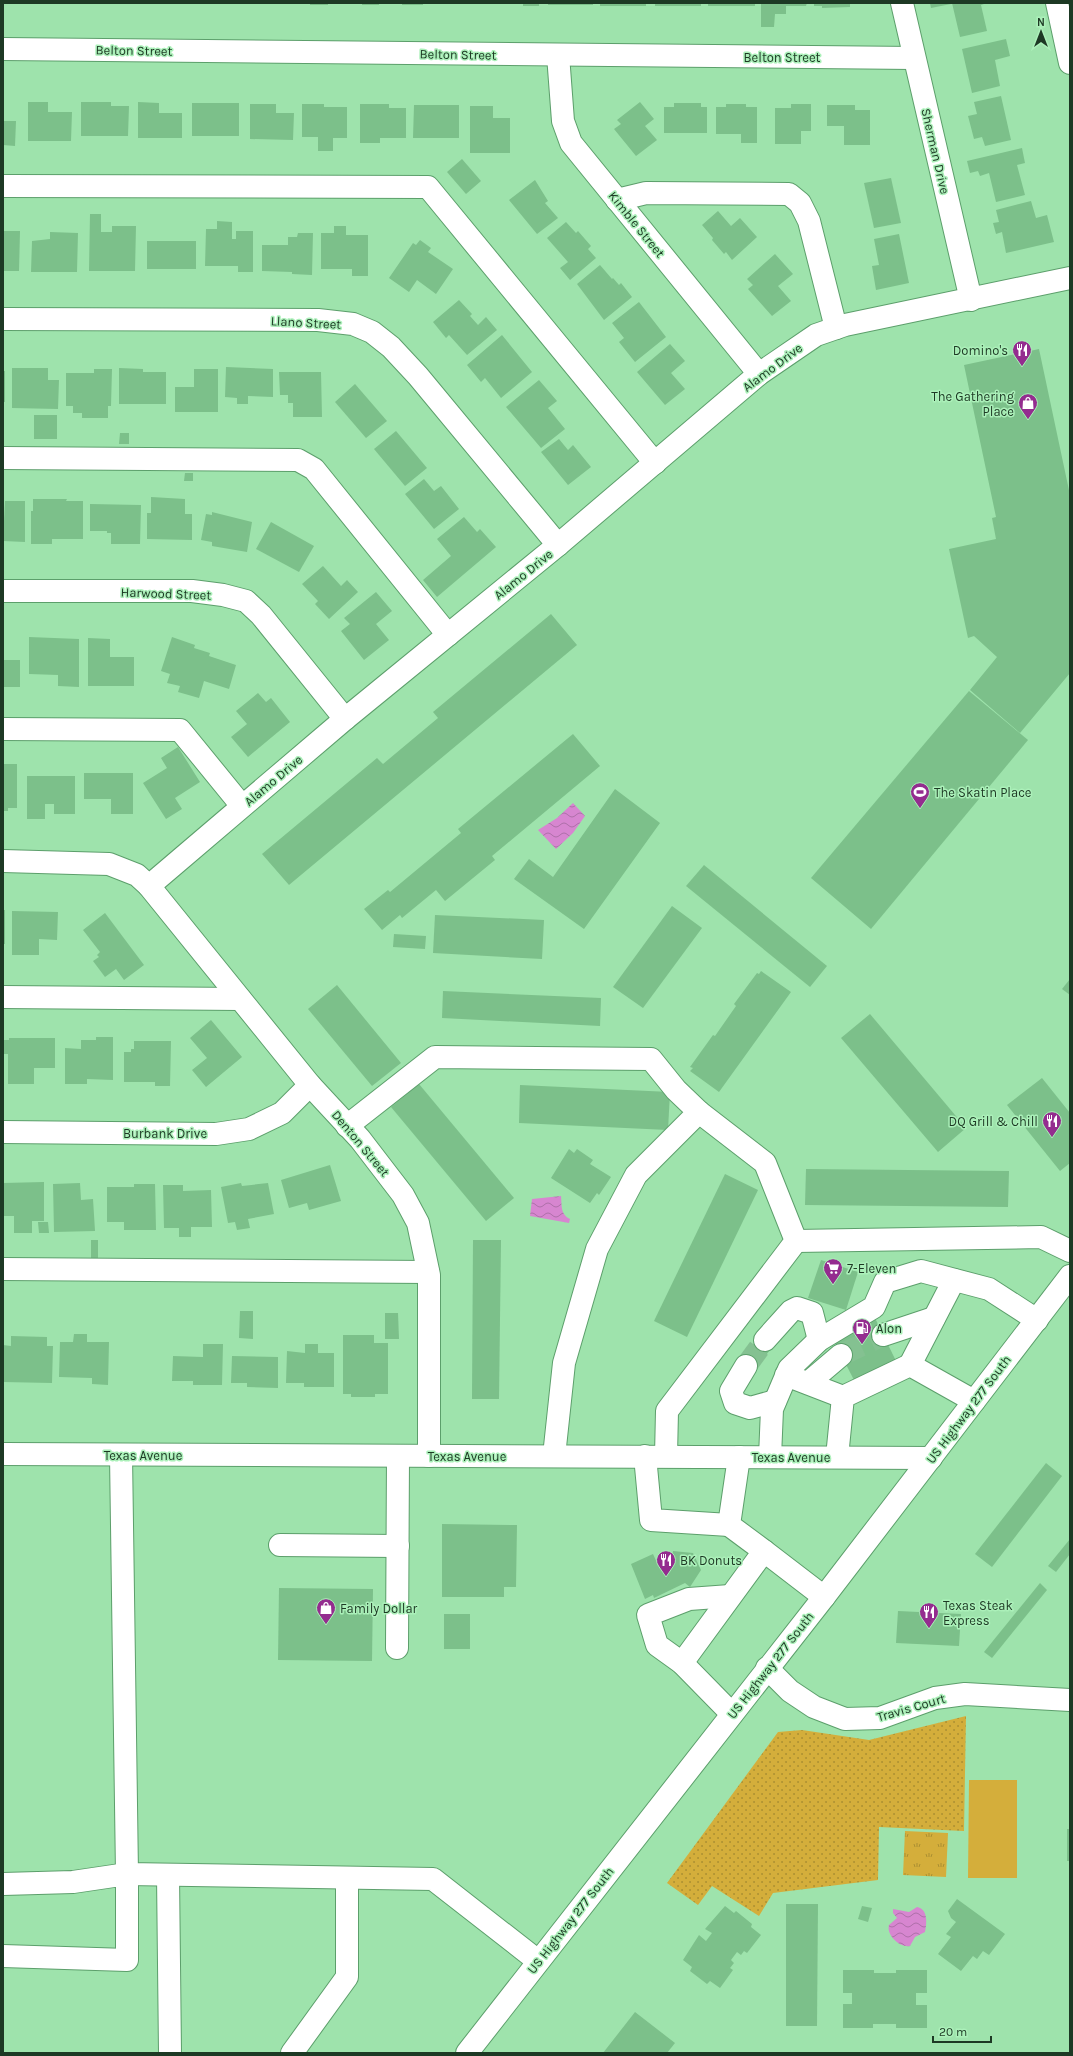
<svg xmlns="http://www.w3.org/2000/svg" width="1073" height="2056" viewBox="0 0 1073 2056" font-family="Karla,sans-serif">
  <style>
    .grass { fill: url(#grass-dots) }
    .park { fill: url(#park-tufts) }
    .garden { fill: #d4ae3b }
    .water { fill: url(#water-waves) }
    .building { fill: #7cc08a }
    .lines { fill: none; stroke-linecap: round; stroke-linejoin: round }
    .minor-tunnel { stroke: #84c191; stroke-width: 22; stroke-dasharray: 22 11; stroke-linecap: butt }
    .minor-casing { stroke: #5c9f6b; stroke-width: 24 }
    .highway-casing { stroke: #5c9f6b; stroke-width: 24 }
    .minor { stroke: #fff; stroke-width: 22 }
    .highway { stroke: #fff; stroke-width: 22 }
    .labels { text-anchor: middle; stroke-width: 3; stroke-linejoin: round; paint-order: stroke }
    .street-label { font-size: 13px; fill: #1d3924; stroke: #abf0b9 }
    .poi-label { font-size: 13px; fill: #1d3924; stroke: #abf0b9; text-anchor: start }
  </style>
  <defs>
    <pattern id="grass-dots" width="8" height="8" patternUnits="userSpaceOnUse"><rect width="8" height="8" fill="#d4ae3b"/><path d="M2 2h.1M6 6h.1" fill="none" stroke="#ab8f31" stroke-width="1.8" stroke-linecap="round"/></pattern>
    <pattern id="park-tufts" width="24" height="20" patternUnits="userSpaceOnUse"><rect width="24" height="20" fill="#d4ae3b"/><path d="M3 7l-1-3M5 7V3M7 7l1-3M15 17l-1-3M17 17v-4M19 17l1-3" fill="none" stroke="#ab8f31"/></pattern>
    <pattern id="water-waves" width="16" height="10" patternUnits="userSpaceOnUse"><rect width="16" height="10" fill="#d786d0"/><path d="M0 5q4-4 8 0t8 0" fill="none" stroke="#ae6fa9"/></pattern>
  </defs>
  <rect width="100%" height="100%" fill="#9ee3ac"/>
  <!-- grass -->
  <polygon class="grass" points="966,1716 964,1831 879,1827 878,1880 773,1893 759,1916 712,1886 698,1905 667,1883 778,1732 802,1730 869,1740"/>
  <!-- park -->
  <polygon class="park" points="905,1831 948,1833 946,1877 903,1875"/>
  <!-- garden -->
  <polygon class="garden" points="969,1780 1017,1780 1017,1878 968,1878"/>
  <!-- water -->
  <g class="water">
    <polygon points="573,803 585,816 573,833 556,849 538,830 557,818"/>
    <path d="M561 1196C562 1205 560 1214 570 1219L569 1223 530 1216 532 1199Z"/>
    <path d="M917 1907C928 1909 927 1923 925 1932L915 1937 910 1946C900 1948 886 1935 889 1925L897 1918 893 1913V1909L909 1912Z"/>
  </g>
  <!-- building -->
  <g class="building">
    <rect x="310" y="3" width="18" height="2"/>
    <rect x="362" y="3" width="17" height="2"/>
    <rect x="402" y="3" width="21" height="2"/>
    <rect x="523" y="3" width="16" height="3"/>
    <rect x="548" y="3" width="45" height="2"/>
    <rect x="600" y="3" width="46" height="3"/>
    <rect x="655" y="3" width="46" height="3"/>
    <rect x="708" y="3" width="47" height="3"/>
    <polygon points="761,3 807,3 806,6 786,6 786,14 775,14 774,27 761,27"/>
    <polygon points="814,3 850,3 850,7 822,8 822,6 814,6"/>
    <polygon points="930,3 950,3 951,4 931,8"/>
    <polygon points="952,3 987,3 981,5 987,31 960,37"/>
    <polygon points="1006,39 1010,56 995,60 1000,86 972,93 962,49"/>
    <polygon points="1001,96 1011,140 985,146 982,137 974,139 968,116 977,114 974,102"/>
    <polygon points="28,102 48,102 48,112 72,112 71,141 28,141"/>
    <polygon points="81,102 111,102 111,106 129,106 128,136 81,136"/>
    <polygon points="138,102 159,103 159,113 182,113 182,138 138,138"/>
    <polygon points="640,102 654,119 645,126 657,140 636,156 614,129 621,124 617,120"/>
    <rect x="192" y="103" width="47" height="33"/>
    <polygon points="674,103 701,103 701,107 707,107 707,133 664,133 664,107 674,107"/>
    <polygon points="250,104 276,104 276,113 294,113 293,140 250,139"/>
    <polygon points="302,104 324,104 324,107 347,107 347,138 333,138 333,151 318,151 318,137 302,137"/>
    <polygon points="360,104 389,104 389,108 406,108 406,138 380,138 380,143 360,143"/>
    <polygon points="726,104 746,104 746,107 757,107 757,143 741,143 741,134 716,134 716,107 726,107"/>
    <polygon points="791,104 811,104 811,131 801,131 801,144 775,144 775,108 791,108"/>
    <polygon points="414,105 459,105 459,138 413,138"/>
    <polygon points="827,105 855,105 855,110 870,110 870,145 844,145 844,126 827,126"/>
    <polygon points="470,106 493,106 493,118 510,118 510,153 470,153"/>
    <polygon points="3,121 16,121 15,146 3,145"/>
    <polygon points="1022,148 1025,163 1017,165 1025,195 996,202 989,173 980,176 978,171 970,173 967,161"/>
    <polygon points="462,159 481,181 466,194 447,172"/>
    <polygon points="891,178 901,223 874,228 864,183"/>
    <polygon points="535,180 548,201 545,203 558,218 537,234 509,200"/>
    <polygon points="1031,201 1036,218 1047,215 1054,242 1006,253 1002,232 996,234 993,223 999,222 996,210"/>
    <polygon points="718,211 731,226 740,218 757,237 732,260 726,252 724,254 712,240 713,238 702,225"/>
    <polygon points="90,214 101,214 101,232 112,232 112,226 136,226 135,271 89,271"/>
    <polygon points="217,221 232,222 232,239 236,239 236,231 253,231 253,272 238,272 238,266 205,266 206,229 217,229"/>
    <polygon points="566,222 576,233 578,231 591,246 588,249 596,258 570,280 560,268 568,262 547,238"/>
    <polygon points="334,226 346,226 346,235 368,235 368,276 352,276 352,269 321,269 321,233 334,233"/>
    <polygon points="3,231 20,231 19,271 3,271"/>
    <polygon points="50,232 78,233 77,272 31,272 32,241 50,239"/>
    <polygon points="298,233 313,233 312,275 292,274 292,272 262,271 262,245 288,245 288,237 297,237"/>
    <polygon points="899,234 909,283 876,290 872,266 879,265 874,239"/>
    <polygon points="420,240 431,248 428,252 453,269 436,294 417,280 409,292 389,278 413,243 416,245"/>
    <rect x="147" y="241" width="49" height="28"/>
    <polygon points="775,254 793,274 778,286 791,301 772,316 748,289 753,285 747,279"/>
    <polygon points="600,265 612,279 613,278 619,285 621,283 632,297 604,320 577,284"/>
    <polygon points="459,300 472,314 470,316 478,325 486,317 497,330 467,355 449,335 446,338 433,322"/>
    <polygon points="639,302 666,337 635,362 619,342 624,338 612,323"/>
    <polygon points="502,335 532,372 501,398 485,378 481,382 467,365"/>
    <polygon points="670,344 685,361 671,373 685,389 665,405 637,372"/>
    <polygon points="1039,349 1070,495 1070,673 1020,733 970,690 997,657 974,636 968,638 949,549 996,539 992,518 996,517 964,365"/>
    <polygon points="226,367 273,369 273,397 248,396 248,404 237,404 237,398 225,397"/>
    <polygon points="12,368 48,368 48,380 59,380 58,409 12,408"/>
    <polygon points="119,368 143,369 143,372 166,372 166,404 119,404"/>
    <polygon points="94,369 112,369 111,406 108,406 108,418 82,418 82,413 73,413 73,406 66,406 66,373 94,373"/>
    <polygon points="194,369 218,369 218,412 175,412 175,387 194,387"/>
    <rect x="3" y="371" width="2" height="31"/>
    <polygon points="279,372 321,372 322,417 293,417 293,403 288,403 288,395 280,395"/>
    <polygon points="539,380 557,401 548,408 565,429 541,448 506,407"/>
    <polygon points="355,384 387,421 366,438 335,402"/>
    <rect x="34" y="415" width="23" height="24"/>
    <polygon points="396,431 427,468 405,486 374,449"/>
    <polygon points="120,433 129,433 129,444 119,444"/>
    <polygon points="559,439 568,450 573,445 591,467 568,485 541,452"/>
    <polygon points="185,473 193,473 193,481 184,481"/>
    <polygon points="424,479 434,491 441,486 459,509 434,529 405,494"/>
    <polygon points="151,497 185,499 185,514 192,514 192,540 147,539 147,513 151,513"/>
    <polygon points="33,499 67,499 66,501 83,501 83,539 52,539 52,544 31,544 31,511 33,511"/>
    <polygon points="5,501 25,501 25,542 3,541"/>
    <polygon points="90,504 141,505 140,544 111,544 111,533 107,533 107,531 90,531"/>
    <polygon points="212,512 252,522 247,552 212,546 212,542 201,540 206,514 212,515"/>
    <polygon points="464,517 477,532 480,529 496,547 437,597 423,580 451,556 437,539"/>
    <polygon points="271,522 314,546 299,572 256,549"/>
    <polygon points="323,566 341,586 347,580 358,592 329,619 315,604 318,601 302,584"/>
    <polygon points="376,592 392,611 376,624 389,640 364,660 341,631 350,624 344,618"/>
    <polygon points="551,614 577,645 289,885 262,854 377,758 383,764 438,718 433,712"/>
    <polygon points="29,637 79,639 79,687 58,686 58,675 29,674"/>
    <polygon points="172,637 195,645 194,648 210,653 209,656 236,665 229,689 204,681 199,698 178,692 180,686 167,683 170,674 161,671"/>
    <polygon points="88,638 110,639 110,657 134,657 134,686 88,686"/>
    <rect x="3" y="660" width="17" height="27"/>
    <polygon points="969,691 1028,740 871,929 811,878"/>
    <polygon points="258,693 266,702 271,698 290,722 248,757 231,737 247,724 236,711"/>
    <polygon points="573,734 600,766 492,856 495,860 445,901 436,890 402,918 400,915 382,930 364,909 388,890 390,892 461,833 458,829"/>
    <polygon points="178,747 200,782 175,798 182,809 166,819 143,783 167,768 161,758"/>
    <polygon points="3,764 17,764 17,808 8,808 8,811 3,811"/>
    <polygon points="84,773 133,773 133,814 111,814 111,799 84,799"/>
    <polygon points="27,776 75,776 75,814 54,814 54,804 45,804 45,819 27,819"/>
    <polygon points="615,789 660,823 584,929 514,879 529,859 553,877"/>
    <polygon points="704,865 827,966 810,987 686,886"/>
    <polygon points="672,906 702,928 643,1008 613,987"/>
    <rect x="3" y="910" width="2" height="34"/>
    <polygon points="12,911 58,912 57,940 39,939 39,955 12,955"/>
    <polygon points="105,913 144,965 124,980 116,969 105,977 93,961 99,957 97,955 100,952 83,930"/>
    <polygon points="435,915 544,920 542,959 433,953"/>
    <polygon points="394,934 426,936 425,949 393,947"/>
    <polygon points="761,971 791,992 719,1092 690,1071 693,1068 690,1067 713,1035 715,1036 736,1006 734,1004 757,973 759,974"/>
    <polygon points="1070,979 1070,995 1062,989"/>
    <polygon points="337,985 401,1063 372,1086 308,1009"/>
    <polygon points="443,991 601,998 600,1026 442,1018"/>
    <polygon points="870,1014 966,1128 938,1152 841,1038"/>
    <polygon points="211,1020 242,1057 206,1087 192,1070 207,1058 190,1038"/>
    <polygon points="96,1037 113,1037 113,1080 87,1079 87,1084 65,1084 65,1048 81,1049 81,1040 96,1040"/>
    <polygon points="9,1038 55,1038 55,1068 34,1068 34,1084 8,1084 8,1054 3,1054 3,1040 9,1040"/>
    <polygon points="134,1041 171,1041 170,1086 155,1086 155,1082 124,1082 124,1052 131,1052 131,1049 134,1049"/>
    <polygon points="1042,1078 1070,1113 1070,1163 1060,1171 1007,1105"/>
    <polygon points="419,1084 514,1198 486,1221 391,1107"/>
    <polygon points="520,1085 670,1092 668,1130 519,1123"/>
    <polygon points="569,1149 574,1153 577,1149 593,1160 590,1164 611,1177 599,1195 597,1193 590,1203 551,1178"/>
    <polygon points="330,1165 341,1201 309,1210 307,1203 289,1208 281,1180"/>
    <polygon points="806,1169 1009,1171 1008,1207 805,1205"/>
    <polygon points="725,1174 758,1190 687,1337 654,1321"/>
    <polygon points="44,1182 44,1221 32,1221 32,1233 14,1233 14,1216 3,1216 3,1183"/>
    <polygon points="80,1183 81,1200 93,1199 95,1231 54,1232 53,1184"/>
    <polygon points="241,1183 242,1186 268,1183 274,1214 248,1219 250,1228 237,1230 235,1222 228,1223 221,1187"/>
    <polygon points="134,1184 155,1184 156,1230 124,1230 124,1222 107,1222 107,1187 134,1187"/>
    <polygon points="163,1185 183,1185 183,1191 211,1190 212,1227 191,1227 191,1237 179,1237 179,1228 164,1228"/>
    <polygon points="38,1222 48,1222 49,1233 39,1233"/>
    <rect x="91" y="1240" width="7" height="18"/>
    <polygon points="473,1240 501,1240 499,1399 472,1399"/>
    <polygon points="821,1260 858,1272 846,1310 808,1298"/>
    <polygon points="240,1311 253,1311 253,1339 239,1338"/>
    <polygon points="385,1313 398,1313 399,1339 385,1339"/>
    <polygon points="873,1314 896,1361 855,1382 831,1335"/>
    <polygon points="74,1334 87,1334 87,1342 109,1342 108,1385 92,1384 92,1378 59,1377 60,1342 73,1342"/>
    <polygon points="343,1335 374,1335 374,1343 388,1343 388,1394 375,1394 375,1397 351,1397 351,1394 343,1394"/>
    <polygon points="11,1336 47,1337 47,1346 53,1346 52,1383 3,1382 3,1345 11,1346"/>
    <polygon points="760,1336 773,1346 753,1372 740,1361"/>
    <polygon points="203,1344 223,1344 222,1385 193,1385 193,1381 172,1381 173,1356 203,1357"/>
    <polygon points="305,1344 318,1344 318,1353 334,1353 334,1387 304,1387 304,1383 286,1383 287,1351 305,1353"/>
    <polygon points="232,1356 278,1357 278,1388 247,1387 247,1383 231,1383"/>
    <polygon points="1046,1463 1062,1476 992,1567 975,1554"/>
    <polygon points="442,1524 517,1525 516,1587 504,1587 504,1597 442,1597"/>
    <polygon points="1070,1539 1070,1554 1056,1572 1048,1566"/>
    <polygon points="673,1551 693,1553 701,1570 690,1587 685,1583 654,1598 653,1595 645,1599 631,1564 653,1554 658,1565 672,1559"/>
    <polygon points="1040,1583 1047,1590 992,1658 984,1652"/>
    <polygon points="279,1588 373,1589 372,1661 278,1660"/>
    <polygon points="898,1611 961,1614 959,1646 896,1643"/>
    <rect x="444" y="1614" width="26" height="35"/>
    <rect x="1067" y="1829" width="3" height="32"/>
    <polygon points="957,1899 1005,1934 989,1955 983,1951 977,1959 973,1956 961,1971 938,1954 951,1937 946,1934 956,1922 951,1918 948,1911"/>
    <polygon points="786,1904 818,1904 817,2026 786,2026"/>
    <polygon points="725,1906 734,1913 736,1911 752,1924 751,1927 761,1935 747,1953 744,1951 741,1955 737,1952 731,1960 734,1963 730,1968 733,1970 720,1988 710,1981 707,1984 690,1971 692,1967 683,1960 699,1935 706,1941 712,1933 705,1929"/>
    <polygon points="862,1906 872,1908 868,1922 858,1919"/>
    <polygon points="843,1970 874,1970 874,1973 896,1973 896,1970 927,1970 927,1993 916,1993 916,2005 927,2005 927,2028 896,2028 896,2024 873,2024 873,2028 843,2028 843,2004 852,2004 852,1993 843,1993"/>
    <polygon points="635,2012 675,2043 667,2053 603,2053"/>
  </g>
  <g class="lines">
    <!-- minor-tunnel -->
    <g class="minor-tunnel">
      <polyline points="841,1355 883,1335"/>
      <polyline points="746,1366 765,1340"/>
    </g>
    <!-- minor casing -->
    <g class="minor-casing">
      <g id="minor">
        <polyline points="902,3 971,300"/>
        <polyline points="1057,3 1070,63"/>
        <polyline points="3,49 914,58"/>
        <polyline points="558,55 563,121 571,143 759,374"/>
        <polyline points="3,186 428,187 655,463"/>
        <polyline points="617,200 646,193 789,194 800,203 809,221 836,328"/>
        <polyline points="3,319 318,320 353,324 372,332 391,347 418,376 558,545"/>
        <polyline points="3,458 298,460 314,469 448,635"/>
        <polyline points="3,591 192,591 223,595 246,601 261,615 345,719"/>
        <polyline points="3,729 180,730 242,806"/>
        <polyline points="3,861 109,864 137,875 149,886 345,719 558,545 759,374 816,335 845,325 1070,278"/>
        <polyline points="149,886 310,1085 360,1139 403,1195 418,1223 429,1275 429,1456"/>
        <polyline points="3,997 240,999"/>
        <polyline points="347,1126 435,1057 651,1059 676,1090 699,1112"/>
        <polyline points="3,1132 216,1134 249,1129 282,1113 310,1085"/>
        <polyline points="796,1241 1041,1237 1070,1251"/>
        <polyline points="3,1269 428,1272"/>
        <polyline points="883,1335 934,1318"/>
        <polyline points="765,1340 791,1311 797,1308 812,1313 819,1340"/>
        <polyline points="910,1365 954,1280"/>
        <polyline points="746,1366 731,1391 735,1403 750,1408 775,1401"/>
        <polyline points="786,1375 843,1397"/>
        <polyline points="808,1383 841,1355"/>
        <polyline points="3,1454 931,1458"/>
        <polyline points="121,1455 127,1874 433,1879 538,1961"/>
        <polyline points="554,1456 564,1363 597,1249 636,1175 699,1112 765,1163 796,1241 667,1411 666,1456"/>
        <polyline points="645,1456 651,1520 729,1525"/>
        <polyline points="770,1457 772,1409 789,1369 819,1340 874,1307 885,1282 921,1271 989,1289 1037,1320"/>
        <polyline points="837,1457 843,1397 910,1365 974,1401"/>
        <polyline points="280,1545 398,1546"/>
        <polyline points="764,1551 824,1597"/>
        <polyline points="730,1596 689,1599 648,1615 657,1645 682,1663 732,1714"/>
        <polyline points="397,1648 398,1456"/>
        <polyline points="682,1663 764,1551 729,1525 739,1457"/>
        <polyline points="767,1668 790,1691 814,1707 845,1719 880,1718 935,1698 965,1694 1070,1700"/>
        <polyline points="168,1875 170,2053"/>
        <polyline points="3,1884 73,1882 127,1874 127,1960 3,1956"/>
        <polyline points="292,2053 347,1977 347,1878"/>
      </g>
    </g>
    <!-- highway casing -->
    <g class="highway-casing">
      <polyline id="highway" points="467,2053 824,1597 1070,1276"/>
    </g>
    <!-- minor -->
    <use href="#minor" class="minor"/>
    <!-- highway -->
    <use href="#highway" class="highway"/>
  </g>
  <!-- icons -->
  <defs>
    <g id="restaurant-pin" transform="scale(1)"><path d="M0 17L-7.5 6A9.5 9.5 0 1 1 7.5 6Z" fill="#942c8f" stroke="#abf0b9"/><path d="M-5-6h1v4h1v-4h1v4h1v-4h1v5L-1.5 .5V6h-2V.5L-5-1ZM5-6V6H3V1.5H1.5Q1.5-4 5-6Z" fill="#fff"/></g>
    <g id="shop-pin" transform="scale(1)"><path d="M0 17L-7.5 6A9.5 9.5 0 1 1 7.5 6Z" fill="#942c8f" stroke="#abf0b9"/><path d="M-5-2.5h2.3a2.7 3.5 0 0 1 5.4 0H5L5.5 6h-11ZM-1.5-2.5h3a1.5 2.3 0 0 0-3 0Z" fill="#fff"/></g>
    <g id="stadium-pin" transform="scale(1)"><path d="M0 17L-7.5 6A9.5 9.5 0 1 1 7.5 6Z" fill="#942c8f" stroke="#abf0b9"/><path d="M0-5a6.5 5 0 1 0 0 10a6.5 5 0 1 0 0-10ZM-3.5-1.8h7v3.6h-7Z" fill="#fff"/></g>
    <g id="supermarket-pin" transform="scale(1)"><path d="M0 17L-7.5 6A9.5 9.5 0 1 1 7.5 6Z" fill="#942c8f" stroke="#abf0b9"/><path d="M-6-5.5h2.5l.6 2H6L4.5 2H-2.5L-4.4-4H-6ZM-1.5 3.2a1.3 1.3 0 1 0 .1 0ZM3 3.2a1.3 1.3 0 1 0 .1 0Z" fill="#fff"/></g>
    <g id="fuel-pin" transform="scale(1)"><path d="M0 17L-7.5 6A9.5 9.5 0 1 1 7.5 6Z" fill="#942c8f" stroke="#abf0b9"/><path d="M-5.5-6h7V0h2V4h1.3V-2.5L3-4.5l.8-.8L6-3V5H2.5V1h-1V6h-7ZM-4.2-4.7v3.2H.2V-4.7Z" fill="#fff"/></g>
  </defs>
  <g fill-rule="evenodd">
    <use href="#restaurant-pin" x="1022" y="350"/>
    <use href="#shop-pin" x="1028" y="403"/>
    <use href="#stadium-pin" x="920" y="792"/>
    <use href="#restaurant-pin" x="1052" y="1121"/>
    <use href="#supermarket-pin" x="833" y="1268"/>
    <use href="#fuel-pin" x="862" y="1328"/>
    <use href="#restaurant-pin" x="666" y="1560"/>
    <use href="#shop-pin" x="326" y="1608"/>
    <use href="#restaurant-pin" x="929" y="1612"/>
  </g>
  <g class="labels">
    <!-- street labels -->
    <g class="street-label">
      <text transform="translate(134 50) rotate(1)" y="5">Belton Street</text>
      <text transform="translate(458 54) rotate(1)" y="5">Belton Street</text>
      <text x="782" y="62">Belton Street</text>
      <text transform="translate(936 151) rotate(77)" y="5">Sherman Drive</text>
      <text transform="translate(637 224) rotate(51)" y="5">Kimble Street</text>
      <text transform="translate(306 322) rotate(3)" y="5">Llano Street</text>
      <text transform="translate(772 367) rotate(-37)" y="5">Alamo Drive</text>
      <text transform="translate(523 574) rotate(-39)" y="5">Alamo Drive</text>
      <text transform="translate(166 593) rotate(2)" y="5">Harwood Street</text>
      <text transform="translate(273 780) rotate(-40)" y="5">Alamo Drive</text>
      <text x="165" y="1138">Burbank Drive</text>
      <text transform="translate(361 1143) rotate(50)" y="5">Denton Street</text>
      <text transform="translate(968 1409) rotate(-53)" y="5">US Highway 277 South</text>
      <text x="143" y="1460">Texas Avenue</text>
      <text x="467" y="1461">Texas Avenue</text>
      <text x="791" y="1462">Texas Avenue</text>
      <text transform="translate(770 1665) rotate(-52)" y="5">US Highway 277 South</text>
      <text transform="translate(911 1707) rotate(-16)" y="5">Travis Court</text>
      <text transform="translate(570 1920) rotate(-52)" y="5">US Highway 277 South</text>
    </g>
    <!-- poi labels -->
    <g class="poi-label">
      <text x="1008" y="355" text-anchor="end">Domino's</text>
      <text x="1014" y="401" text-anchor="end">The Gathering<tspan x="1014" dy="15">Place</tspan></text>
      <text x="934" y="797">The Skatin Place</text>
      <text x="1038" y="1126" text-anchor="end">DQ Grill &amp; Chill</text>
      <text x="847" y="1273">7-Eleven</text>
      <text x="876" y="1333">Alon</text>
      <text x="680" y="1565">BK Donuts</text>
      <text x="943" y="1610">Texas Steak<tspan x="943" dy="15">Express</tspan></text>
      <text x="340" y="1613">Family Dollar</text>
    </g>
  </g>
  <!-- border -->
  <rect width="1073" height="2056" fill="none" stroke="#1d3924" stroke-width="8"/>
  <!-- north arrow -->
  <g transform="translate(1041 32)" stroke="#abf0b9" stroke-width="3" paint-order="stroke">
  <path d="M0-3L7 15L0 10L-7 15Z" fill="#1d3924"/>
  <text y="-6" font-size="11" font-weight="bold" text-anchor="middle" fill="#1d3924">N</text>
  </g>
  <!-- scale -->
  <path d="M933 2036v6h58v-6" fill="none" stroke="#1d3924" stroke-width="2"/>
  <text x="939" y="2036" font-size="12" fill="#1d3924" stroke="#abf0b9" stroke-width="3" paint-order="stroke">20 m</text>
</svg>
